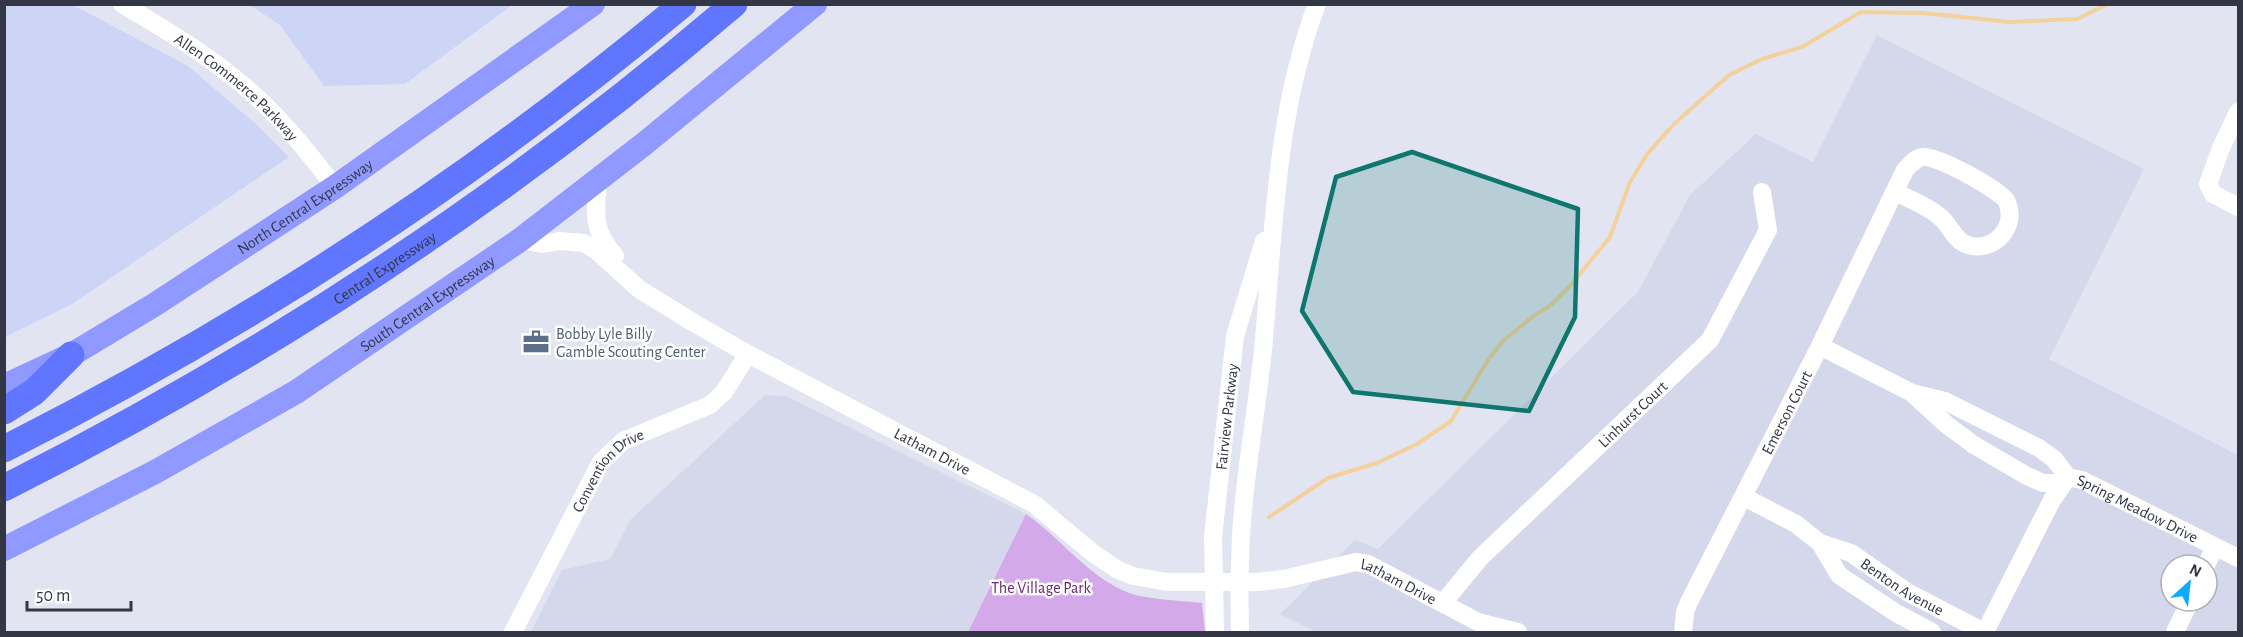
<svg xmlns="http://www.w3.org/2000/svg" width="2243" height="637" viewBox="0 0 2243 637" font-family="'Alegreya Sans',sans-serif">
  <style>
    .residential { fill: #d5d7eb; fill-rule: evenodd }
    .commercial { fill: #ccd5f6 }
    .green { fill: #d3a9e9 }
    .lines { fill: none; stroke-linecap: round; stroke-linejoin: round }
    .stream { stroke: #f3d19b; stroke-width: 4 }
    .minor { stroke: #fff; stroke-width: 18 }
    .major { stroke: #8f99ff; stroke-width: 24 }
    .highway { stroke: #6176ff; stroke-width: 27 }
    .marked { fill: #0f766e; fill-opacity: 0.2; stroke: #0f766e; stroke-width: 4.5; stroke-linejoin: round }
    .labels { text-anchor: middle; stroke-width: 5; stroke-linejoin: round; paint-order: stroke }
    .street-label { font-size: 16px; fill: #333644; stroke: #fff }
    .service-label { font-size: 16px; fill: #4e5e75; stroke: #fff; text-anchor: start }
    .park-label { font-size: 16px; fill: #692478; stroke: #fff }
  </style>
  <rect width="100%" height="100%" fill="#e3e4f2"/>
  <!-- residential -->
  <g class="residential">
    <path d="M1877 35 2144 169 2049 359 2238 455V632H1316L1280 614 1355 540 1378 549 1638 292 1690 195 1756 134 1813 162ZM2171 565H2207V601H2171Z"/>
    <polygon points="765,395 786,396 1026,514 968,632 531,632 562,570 610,559 630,520"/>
  </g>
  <!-- commercial -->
  <g class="commercial">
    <polygon points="5,4 73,5 188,66 258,126 289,157 72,304 5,337"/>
    <polygon points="250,5 249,5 512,5 405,84 324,86 280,25"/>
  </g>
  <!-- green -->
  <path class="green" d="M1026 514C1061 538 1088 577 1129 593 1145 599 1183 601 1202 603L1205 632H968Z"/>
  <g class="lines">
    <!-- stream -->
    <polyline class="stream" points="1269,517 1328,478 1377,463 1417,444 1451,421 1488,360 1502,342 1532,317 1551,305 1570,286 1610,237 1630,182 1648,153 1674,124 1729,75 1762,59 1802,47 1861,12 1923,13 2010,22 2077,19 2108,4"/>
    <!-- minor -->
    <g class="minor">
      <path id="s1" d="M122 4C175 35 226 66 269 109 293 133 314 160 335 187"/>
      <polyline points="2238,112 2221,148 2208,184 2213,194 2238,207"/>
      <path d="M598 181C595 215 592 230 615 256"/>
      <path id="s2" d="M520 240 543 244 559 241 584 243 597 251 639 289 694 323 748 354 1034 504 1094 554 1118 570 1133 576 1168 582H1258L1284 579 1356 562 1368 564 1478 622 1518 632"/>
      <path id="s3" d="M1820 346 1912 393 1947 425 1974 445 2027 476 2043 483H2054L2068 477 2082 480 2238 558"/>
      <polyline points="1912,393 1945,401 2039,448 2054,459 2068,477"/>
      <polyline points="1744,497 1796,524 1820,543 1839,575 1896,613 1932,632"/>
      <path id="s4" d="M1820 543 1851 553 1907 592 1984 632"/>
      <polyline points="2206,565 2215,547"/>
      <path id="s5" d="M1443 603 1480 558 1710 340 1768 230 1762 192"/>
      <path id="s6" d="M513 632 601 462 623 441 710 405 724 392 748 354"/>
      <path id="s7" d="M1215 632 1213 537 1235 336 1264 241"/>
      <path d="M1240 632C1239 592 1239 551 1243 510 1248 453 1259 396 1264 339 1274 227 1276 112 1317 4"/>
      <path id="s8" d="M1683 632 1685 612 1689 602 1820 346 1905 170C1911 164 1915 158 1923 157 1936 155 2001 190 2007 202 2018 227 1993 253 1968 245 1953 240 1951 225 1939 216 1927 206 1909 199 1895 192"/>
      <polyline points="1985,632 2052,500 2068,477"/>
      <polyline points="2175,632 2190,601"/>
    </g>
    <!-- major -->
    <g class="major">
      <path id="s9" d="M4 386 71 355 154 305 335 187 593 4"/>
      <path id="s10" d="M4 549 155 472 296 392 520 240 644 144 815 4"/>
    </g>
    <!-- highway -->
    <g class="highway">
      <polyline points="4,411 34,392 71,355"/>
      <path d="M4 449C246 327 475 178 683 4"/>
      <path id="s11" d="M4 488C266 356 511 195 734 4"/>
    </g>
  </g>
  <!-- marked area -->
  <path class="marked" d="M1412 152 1578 209 1575 317 1529 411 1353 392 1302 311 1336 177Z"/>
  <!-- icons -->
  <defs>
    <g id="office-bare" transform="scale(2.07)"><path d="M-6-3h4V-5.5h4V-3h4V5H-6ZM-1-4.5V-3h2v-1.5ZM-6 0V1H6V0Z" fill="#5c6f8a" stroke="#fff" stroke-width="2.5" paint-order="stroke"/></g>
  </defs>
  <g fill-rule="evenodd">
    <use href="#office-bare" x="536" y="342"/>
  </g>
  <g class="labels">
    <!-- street labels -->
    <g class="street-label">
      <text dy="6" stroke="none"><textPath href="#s1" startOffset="142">Allen Commerce Parkway</textPath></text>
      <text dy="6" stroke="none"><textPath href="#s9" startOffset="351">North Central Expressway</textPath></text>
      <text dy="6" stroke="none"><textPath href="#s11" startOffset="440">Central Expressway</textPath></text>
      <text dy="6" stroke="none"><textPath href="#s10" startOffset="490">South Central Expressway</textPath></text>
      <text dy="6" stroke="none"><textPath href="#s8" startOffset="244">Emerson Court</textPath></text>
      <text dy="6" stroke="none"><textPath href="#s5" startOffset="268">Linhurst Court</textPath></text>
      <text dy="6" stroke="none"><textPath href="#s7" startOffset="216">Fairview Parkway</textPath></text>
      <text dy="6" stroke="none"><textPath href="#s2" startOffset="472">Latham Drive</textPath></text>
      <text dy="6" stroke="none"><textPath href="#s6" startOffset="190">Convention Drive</textPath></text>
      <text dy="6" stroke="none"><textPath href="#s3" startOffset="366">Spring Meadow Drive</textPath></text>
      <text dy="6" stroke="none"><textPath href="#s2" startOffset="982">Latham Drive</textPath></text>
      <text dy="6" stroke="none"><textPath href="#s4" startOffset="94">Benton Avenue</textPath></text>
    </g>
    <!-- service labels -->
    <g class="service-label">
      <text x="556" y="339">Bobby Lyle Billy<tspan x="556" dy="18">Gamble Scouting Center</tspan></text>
    </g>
    <!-- park labels -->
    <g class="park-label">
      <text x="1041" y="593">The Village Park</text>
    </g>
  </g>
  <!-- border -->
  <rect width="2243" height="637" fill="none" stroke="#333644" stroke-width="12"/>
  <!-- north arrow -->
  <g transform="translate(2189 583) rotate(27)"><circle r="28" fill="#ffffff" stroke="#adafb4" stroke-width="1.5"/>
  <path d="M0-4.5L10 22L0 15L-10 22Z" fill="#0daaff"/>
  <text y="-9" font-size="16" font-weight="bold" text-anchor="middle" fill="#333644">N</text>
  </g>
  <!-- scale -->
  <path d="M27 601v9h104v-9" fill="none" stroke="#333644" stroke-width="3"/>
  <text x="36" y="601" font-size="18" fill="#333644" stroke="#ffffff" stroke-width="4.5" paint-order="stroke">50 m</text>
</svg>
